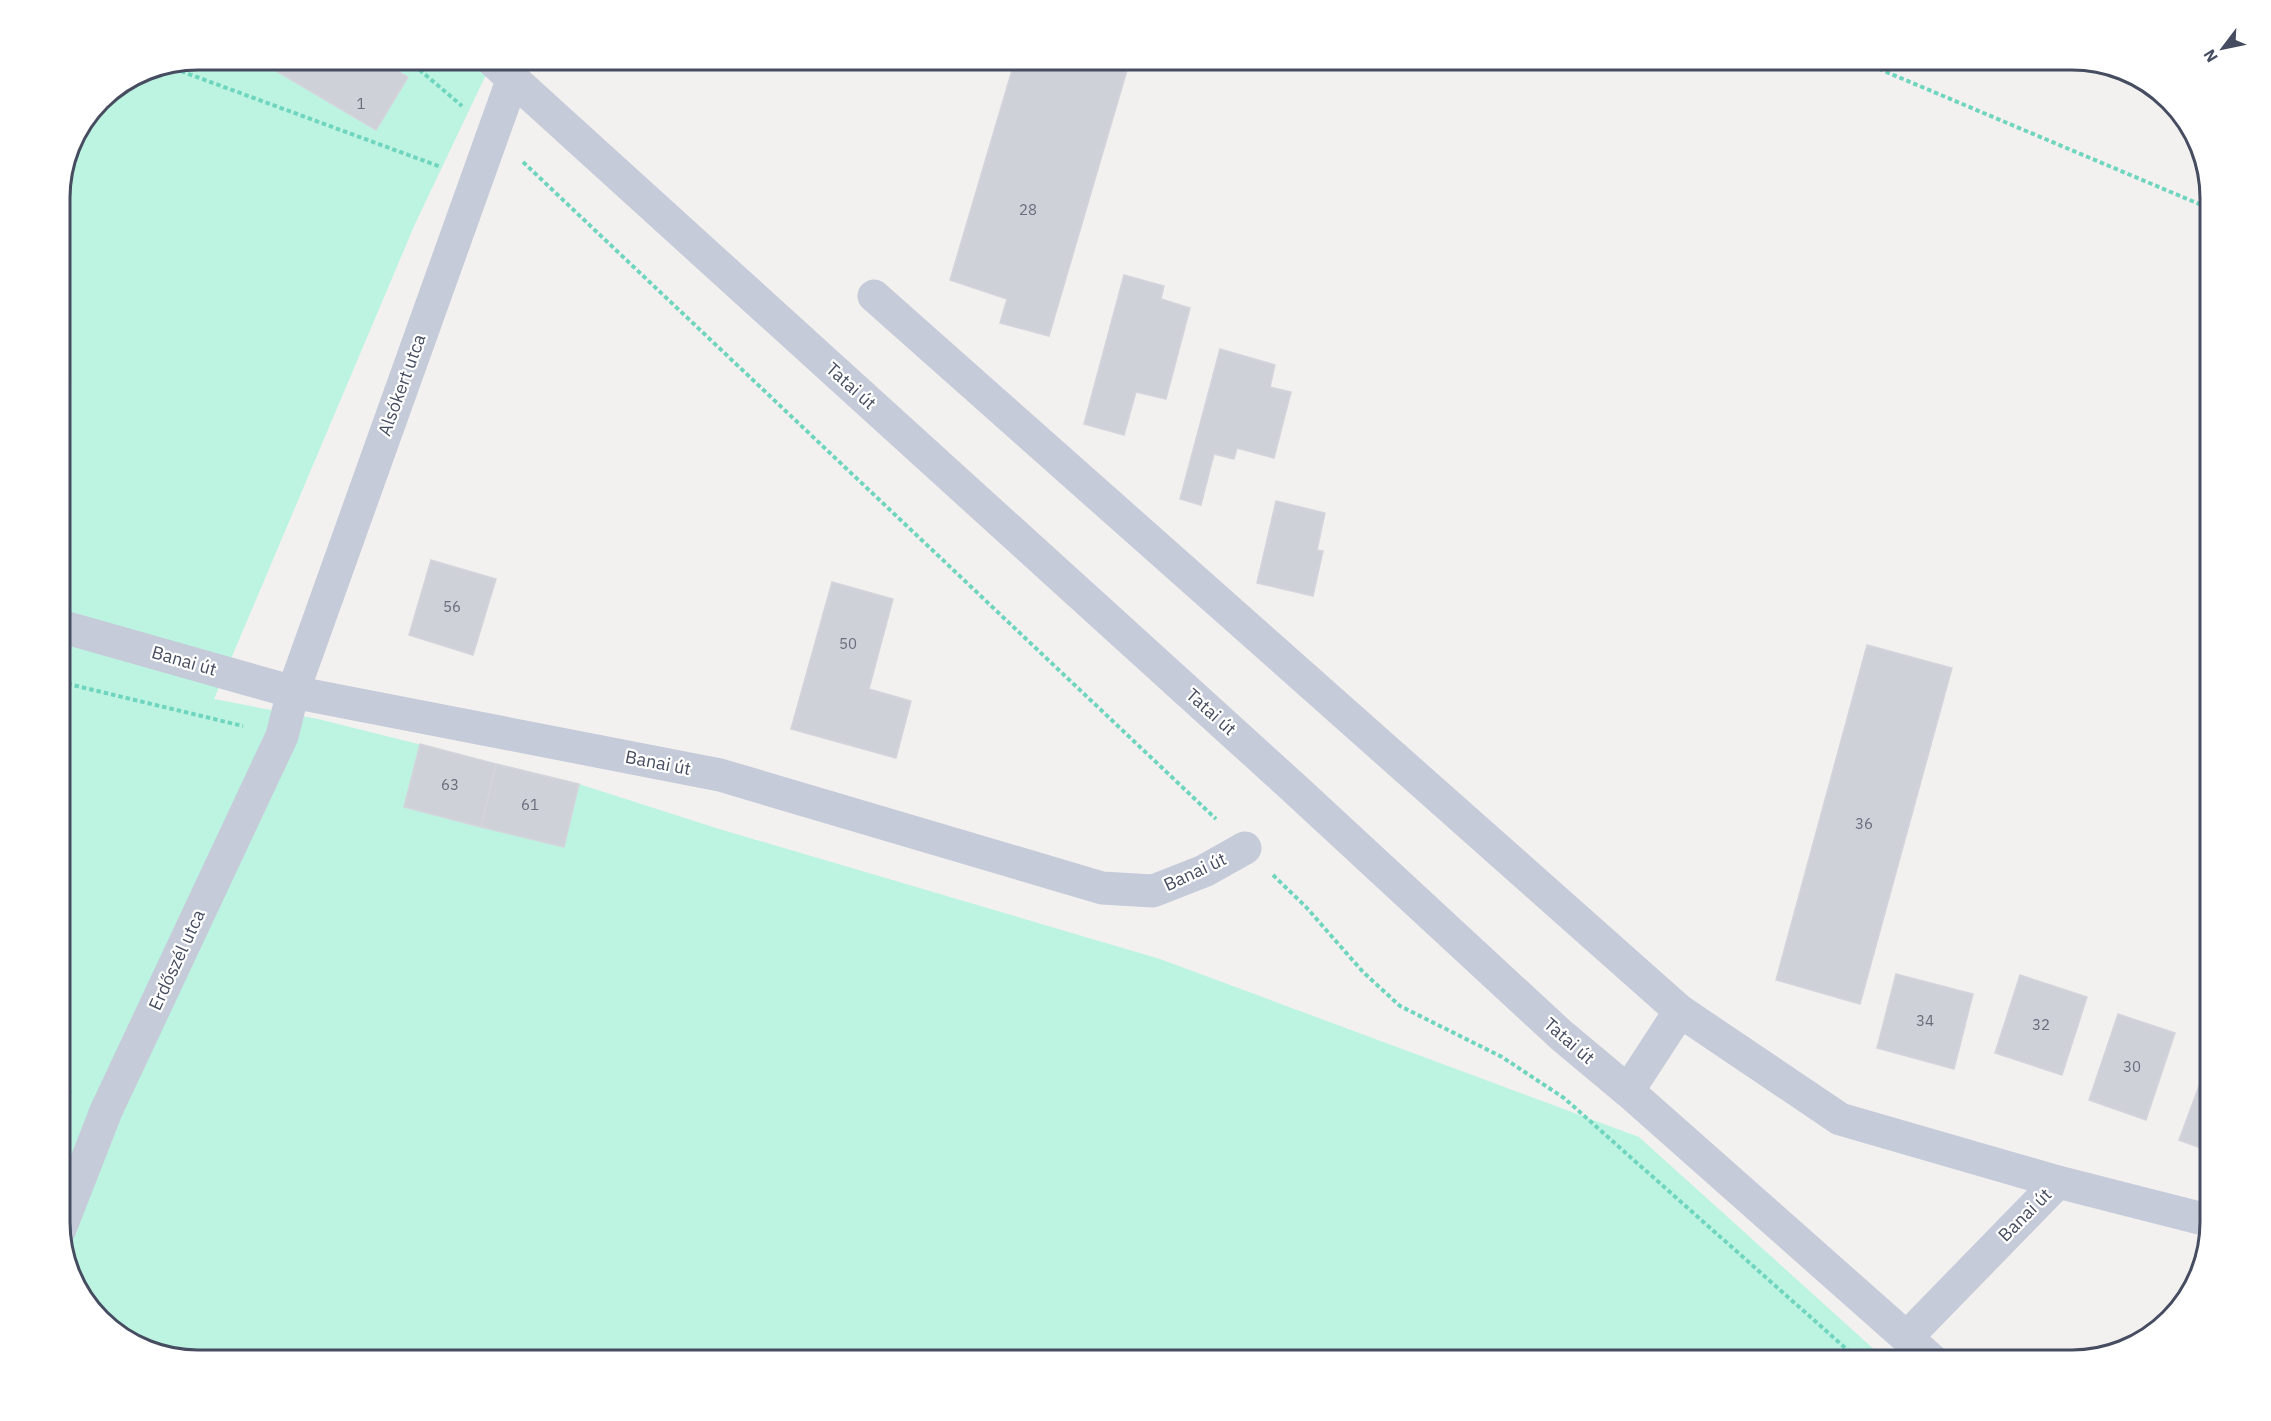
<svg xmlns="http://www.w3.org/2000/svg" width="2271" height="1421" viewBox="0 0 2271 1421" font-family="'IBM Plex Sans',sans-serif">
	<rect width="100%" height="100%" fill="#f3f1f0"/>
	<polygon fill="#bcf4e1" points="199,60 493,60 415,224 214,699 318,719 579,784 716,828 1160,959 1639,1137 1887,1361 199,1361 129,1342 79,1292 60,1231 60,190 71,145 101,100 146,70"/>
	<g fill="#cfd1d8" stroke="#d4d4dc" stroke-width="1.5">
		<polygon points="269,60 379,60 408,77 376,130 266,65"/>
		<polygon points="1015,60 1130,60 1049,336 1000,323 1007,299 950,280"/>
		<polygon points="1124,275 1164,286 1161,299 1190,308 1166,399 1136,392 1124,435 1084,424"/>
		<polygon points="1220,349 1275,365 1270,387 1291,392 1274,458 1237,448 1234,459 1214,454 1201,505 1180,499"/>
		<polygon points="1276,501 1325,513 1317,550 1323,551 1313,596 1257,583"/>
		<polygon points="431,560 496,579 473,655 409,635"/>
		<polygon points="832,582 893,599 869,689 911,701 896,758 791,729"/>
		<polygon points="1867,645 1952,668 1860,1004 1776,980"/>
		<polygon points="420,744 496,764 481,827 404,807"/>
		<polygon points="496,764 579,784 564,847 481,827"/>
		<polygon points="1896,974 1973,994 1954,1069 1877,1048"/>
		<polygon points="2020,975 2087,997 2062,1075 1995,1053"/>
		<polygon points="2118,1014 2175,1033 2146,1120 2089,1100"/>
		<polygon points="2205,1070 2211,1072 2211,1152 2179,1140"/>
	</g>
	<g fill="none" stroke-linecap="round" stroke-linejoin="round">
		<g stroke="#70d5bf" stroke-width="4" stroke-dasharray="4.5 3" stroke-linecap="butt">
			<polyline points="408,60 462,106"/>
			<polyline points="1858,60 2211,209"/>
			<polyline points="167,66 441,167"/>
			<polyline points="523,162 1216,819"/>
			<polyline points="60,682 243,726"/>
			<polyline points="1273,875 1306,907 1363,972 1400,1006 1502,1057 1564,1098 1860,1361"/>
			<polyline points="60,1088 71,1093"/>
		</g>
		<g stroke="#c6cbd9" stroke-width="33">
			<polyline points="492,60 1294,788 1561,1035 1628,1091 1933,1361"/>
			<polyline points="874,296 1680,1011 1840,1119 2058,1182"/>
			<polyline points="60,626 293,692 720,775 1102,888 1153,891 1204,871 1245,848"/>
			<polyline points="1628,1091 1680,1011"/>
			<polyline points="60,1229 106,1111 282,736 293,692 513,78"/>
			<polyline points="1907,1337 2058,1182 2211,1221"/>
		</g>
	</g>
	<g text-anchor="middle" stroke-width="4.5" stroke-linejoin="round" paint-order="stroke">
		<g font-size="15" fill="#686e7e">
			<text x="361" y="109">1</text>
			<text x="1028" y="215">28</text>
			<text x="452" y="612">56</text>
			<text x="848" y="649">50</text>
			<text x="450" y="790">63</text>
			<text x="530" y="810">61</text>
			<text x="1864" y="829">36</text>
			<text x="1925" y="1026">34</text>
			<text x="2041" y="1030">32</text>
			<text x="2132" y="1072">30</text>
		</g>
		<g font-size="18" fill="#464d60" stroke="#fff">
			<text transform="translate(402 385) rotate(-70)" y="6">Alsókert utca</text>
			<text transform="translate(851 386) rotate(42)" y="6">Tatai út</text>
			<text transform="translate(184 661) rotate(16)" y="6">Banai út</text>
			<text transform="translate(1211 712) rotate(42)" y="6">Tatai út</text>
			<text transform="translate(658 763) rotate(11)" y="6">Banai út</text>
			<text transform="translate(1195 872) rotate(-25)" y="6">Banai út</text>
			<text transform="translate(177 960) rotate(-65)" y="6">Erdőszél utca</text>
			<text transform="translate(1569 1041) rotate(41)" y="6">Tatai út</text>
			<text transform="translate(2025 1215) rotate(-45)" y="6">Banai út</text>
		</g>
	</g>
	<path d="M0 0H2271V1421H0ZM198 70H2072A128 128 0 0 1 2200 198V1222A128 128 0 0 1 2072 1350H198A128 128 0 0 1 70 1222V198A128 128 0 0 1 198 70Z" fill="#fff" fill-rule="evenodd"/>
	<path fill="none" stroke="#464d60" stroke-width="3" d="M198 70H2072A128 128 0 0 1 2200 198V1222A128 128 0 0 1 2072 1350H198A128 128 0 0 1 70 1222V198A128 128 0 0 1 198 70Z"/>
	<g transform="translate(2223 48) rotate(238)" stroke="#ffffff" stroke-width="4.5" paint-order="stroke">
	<path d="M0-4.5L10 22L0 15L-10 22Z" fill="#464d60"/>
	<text y="-9" font-size="16" font-weight="bold" text-anchor="middle" fill="#464d60">N</text>
	</g>
</svg>
